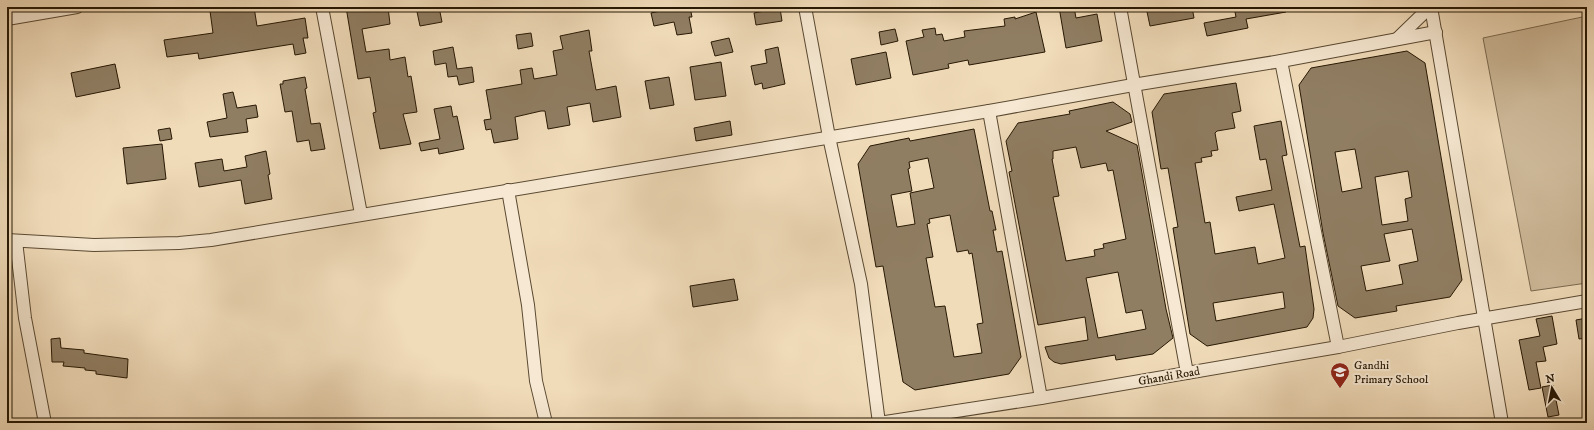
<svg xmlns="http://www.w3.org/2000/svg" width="1594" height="430" viewBox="0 0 1594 430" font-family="'IM FELL DW Pica',serif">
	<rect width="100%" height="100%" fill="#f1dcba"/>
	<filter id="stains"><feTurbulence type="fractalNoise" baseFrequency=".005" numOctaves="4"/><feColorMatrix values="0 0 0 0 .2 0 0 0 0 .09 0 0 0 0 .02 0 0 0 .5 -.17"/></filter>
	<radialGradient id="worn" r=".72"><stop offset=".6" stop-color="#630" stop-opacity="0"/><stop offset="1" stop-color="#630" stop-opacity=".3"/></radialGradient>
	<polygon fill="#cfbb9b" stroke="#7b6a50" points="1587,16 1587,283 1531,291 1483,38"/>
	<g fill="#907e63" stroke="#271804" fill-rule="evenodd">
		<polygon points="228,7 254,7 257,26 305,18 308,38 303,38 306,53 295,55 293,44 199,59 198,53 167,57 164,40 213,33 210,11 228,9"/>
		<polygon points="346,7 388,7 390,24 362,29 366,52 389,49 390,60 405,57 408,77 411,76 417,112 403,114 411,144 380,149 373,113 376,112 370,77 358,79"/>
		<polygon points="416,7 439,7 442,22 420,26"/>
		<polygon points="673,7 690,7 692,17 689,17 692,33 677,35 674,22 654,26 651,13 673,8"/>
		<polygon points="1059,7 1074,7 1076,18 1097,14 1102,41 1066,48"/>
		<polygon points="1146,7 1192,7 1194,18 1150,26"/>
		<polygon points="1234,7 1285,7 1286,12 1246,19 1248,28 1207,36 1204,23 1236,17"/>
		<polygon points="780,8 782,21 756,25 754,13"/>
		<polygon points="1036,12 1045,52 969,65 968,60 948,64 949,68 913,75 906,41 924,37 922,30 935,28 936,35 942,34 944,41 965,37 964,31 1005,26 1004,19 1015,17 1015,19"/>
		<polygon points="895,29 898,41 881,45 879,32"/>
		<polygon points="589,30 592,51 589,51 596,90 616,86 621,117 593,122 590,103 567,107 570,125 548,129 545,111 541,111 515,117 518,139 494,143 491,129 486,130 484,120 491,119 486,90 522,84 520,70 532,68 534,79 557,75 553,51 563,49 560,36"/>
		<polygon points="531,33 533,46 518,49 516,35"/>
		<polygon points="729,38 733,52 715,56 711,42"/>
		<polygon points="453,47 457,69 472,67 474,82 459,85 457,76 448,77 446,63 435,65 433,51"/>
		<polygon points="778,47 785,84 763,89 762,83 755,85 751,66 767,63 765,50"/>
		<path d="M1407,51L1425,63L1462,280L1450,297L1396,306L1397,311L1355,318L1338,306L1323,233L1299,85L1311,68ZM1355,149L1362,188L1342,192L1335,152ZM1408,171L1412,197L1405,199L1408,221L1382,225L1375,177ZM1412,229L1418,261L1399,265L1403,284L1366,291L1361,266L1390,261L1384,234Z"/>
		<polygon points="886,52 891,78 856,85 851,59"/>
		<polygon points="721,62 726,96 695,100 690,67"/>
		<polygon points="115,64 120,88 76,97 71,73"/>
		<polygon points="305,77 307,88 305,89 311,124 320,123 325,149 311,151 309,140 297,142 292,111 285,112 280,84 283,84 283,81"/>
		<polygon points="669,77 674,105 650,109 645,81"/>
		<path d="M1236,83L1241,111L1232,113L1235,128L1217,131L1215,133L1218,150L1211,151L1212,156L1201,158L1202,162L1195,163L1205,223L1210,222L1215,254L1255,247L1258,264L1285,258L1274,204L1239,211L1236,197L1272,190L1266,159L1260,160L1254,126L1281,121L1287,155L1282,156L1300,247L1305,246L1314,309L1313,318L1307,327L1207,346L1190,334L1173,228L1178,227L1168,168L1161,169L1152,112L1164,94ZM1283,292L1285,308L1216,321L1213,303Z"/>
		<polygon points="233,92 237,108 256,105 258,117 246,119 248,132 210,137 207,122 227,118 223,94"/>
		<path d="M1113,102L1130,114L1132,122L1106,131L1137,145L1166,309L1173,338L1153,354L1116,360L1115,355L1061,364L1054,362L1049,358L1045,347L1088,340L1085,317L1038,325L1009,172L1012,171L1006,141L1018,123L1070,114L1069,111ZM1076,147L1081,168L1106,163L1108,171L1113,170L1126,239L1103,244L1104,248L1094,250L1095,256L1066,261L1053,197L1059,196L1052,159H1053V151ZM1118,272L1126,313L1142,310L1146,329L1098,338L1086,278Z"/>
		<polygon points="451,106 453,117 457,116 464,149 439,154 438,148 421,151 419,143 440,139 434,109"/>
		<polygon points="730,121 732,135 696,141 694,128"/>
		<polygon points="170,128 172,139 160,141 158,130"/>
		<path d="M974,129L990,211H992L996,230H993L997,252L1002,251L1021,357L1009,374L915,390L903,382L883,266L876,267L858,164L870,146L909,138L910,141ZM928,158L934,188L910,193L915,224L897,227L891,195L912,191L908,169L910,168L909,162ZM950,215L957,252L968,250L969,254L972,253L983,323L977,324L982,353L954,357L945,306L935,307L926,258L933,257L927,224L930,223L929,219Z"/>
		<polygon points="162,144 166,179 127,184 123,148"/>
		<polygon points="266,151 270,174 268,175 272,199 245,204 241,180 199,187 195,163 222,159 224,171 247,167 245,156"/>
		<polygon points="734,279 738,300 693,307 690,286"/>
		<polygon points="1552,316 1557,344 1543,347 1546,361 1536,362 1541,388 1529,390 1519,340 1540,336 1536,319"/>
		<polygon points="1587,318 1587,338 1579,339 1576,320"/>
		<polygon points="60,338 61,348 84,350 84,353 128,359 127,378 96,374 96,371 85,370 85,368 63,366 64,362 52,362 51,339"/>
		<polygon points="1553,385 1559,415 1548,417 1542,387"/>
	</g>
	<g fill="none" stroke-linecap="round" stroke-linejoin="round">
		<g stroke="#5a4932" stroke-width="14">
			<g id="minor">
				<polyline points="322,7 361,214"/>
				<polyline points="805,7 829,137 861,284 879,423 1041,398 1338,347 1458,323 1587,301"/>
				<polyline points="1120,7 1187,373"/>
				<polyline points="1431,7 1502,423"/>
				<polyline points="7,19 77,7"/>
				<polyline points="1398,38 1430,7"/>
				<polyline points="1281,61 1338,347"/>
				<polyline points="989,111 1041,398"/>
				<polyline points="508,190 528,305 536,381 546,423"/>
				<polyline points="7,240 94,245 179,243 211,240 989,111 1133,85 1281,61 1436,32"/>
				<polyline points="16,241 25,318 45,423"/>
			</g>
		</g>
		<use href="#minor" stroke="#f6e8d2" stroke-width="12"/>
	</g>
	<defs>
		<g id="school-pin" transform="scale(1)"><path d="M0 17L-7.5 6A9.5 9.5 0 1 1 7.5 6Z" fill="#8f2418" stroke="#f6e8d2"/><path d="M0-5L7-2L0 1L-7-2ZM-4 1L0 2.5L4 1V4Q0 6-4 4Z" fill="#fff"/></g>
	</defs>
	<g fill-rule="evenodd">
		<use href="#school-pin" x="1340" y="372"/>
	</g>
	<g text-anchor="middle" stroke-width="4" stroke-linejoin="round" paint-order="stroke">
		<g font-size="12" fill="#271804" stroke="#f6e8d2" text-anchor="start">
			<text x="1354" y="369">Gandhi<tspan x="1354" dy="14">Primary School</tspan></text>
		</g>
		<g font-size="12" fill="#271804" stroke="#f6e8d2">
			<text transform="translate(1169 376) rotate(-10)" y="4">Ghandi Road</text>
		</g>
	</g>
	<rect width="1594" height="430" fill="none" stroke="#f1dcba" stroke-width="24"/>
	<rect x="8" y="8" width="1578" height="414" fill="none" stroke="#271804" stroke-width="2"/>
	<rect x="12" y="12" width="1570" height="406" fill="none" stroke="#271804"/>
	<g transform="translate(1552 388) rotate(350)" stroke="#f6e8d2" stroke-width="3" paint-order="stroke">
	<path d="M0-3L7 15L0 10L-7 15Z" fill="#271804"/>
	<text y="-6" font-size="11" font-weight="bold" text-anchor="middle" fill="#271804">N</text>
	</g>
	<rect width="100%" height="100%" filter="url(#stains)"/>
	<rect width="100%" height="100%" fill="url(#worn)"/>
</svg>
